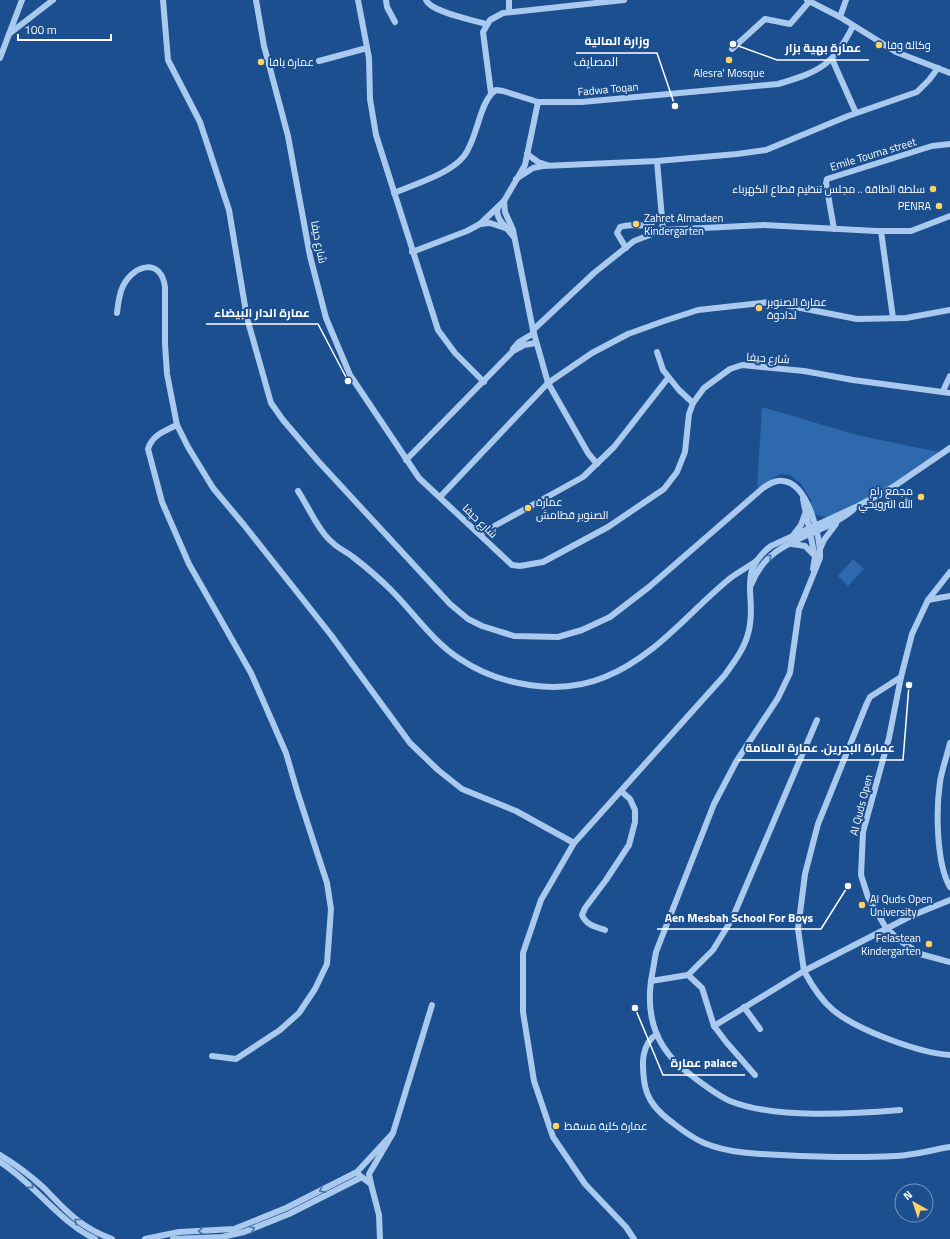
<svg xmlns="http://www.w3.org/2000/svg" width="950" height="1239" viewBox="0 0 950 1239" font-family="'Titillium Web',Cairo,sans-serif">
	<rect width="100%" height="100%" fill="#1b4f8f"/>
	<g fill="#2e69ad">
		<polygon points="762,407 857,435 943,453 904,480 830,518 813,514 810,511 811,500 801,484 790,475 780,474 757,488"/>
		<polygon points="853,559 864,569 848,586 838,576"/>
	</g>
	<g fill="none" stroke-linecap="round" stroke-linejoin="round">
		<g stroke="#a9c9ee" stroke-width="6">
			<path d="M163,0L168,60L200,122L229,210L247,318L271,403L283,420L318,461L450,604L468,619L482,626L514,636L558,637L582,630L610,617L649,587L763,488C769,484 775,480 783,481C808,483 821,538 820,558L799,610L790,673L778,698L736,762L714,804L656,952L651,981"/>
			<polyline points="256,0 264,46 288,136 310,256 326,318 350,375 419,478 512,565 520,566 543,562 608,527 664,489 677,472 685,452 689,414 693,403 704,388 730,369 742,365 804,371 853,380 950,393"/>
			<polyline points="358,0 369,58 370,99 376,135 438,330 455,353 484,382"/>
			<polyline points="386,0 387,7 395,22"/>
			<path d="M426,0C431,12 473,20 486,24"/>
			<polyline points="509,0 509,11"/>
			<polyline points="807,0 840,17 896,52 950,73"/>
			<polyline points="840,17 846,0"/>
			<polyline points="9,34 53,0"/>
			<polyline points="732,49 765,19 790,24 809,2"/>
			<polyline points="0,58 22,0"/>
			<polyline points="832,59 856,113"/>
			<polyline points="319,61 367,48"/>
			<polyline points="491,93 483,32 490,20 503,13 624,0"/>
			<polyline points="527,154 538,162 547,165"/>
			<polyline points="657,161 663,230"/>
			<polyline points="516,179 533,168 543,166 657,161 737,154 766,150 848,116 917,92 929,80 938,68"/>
			<path d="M394,193C415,184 450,174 464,156C478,138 479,101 496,90L503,91L538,102H582L778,84C819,72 834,65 853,26"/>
			<polyline points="504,201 505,212 513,230 533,330 548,383 588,453 597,464"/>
			<path d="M498,207C494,219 507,227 513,236"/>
			<polyline points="480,224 490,223 505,228"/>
			<polyline points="834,229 826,183 827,179 932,146 950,144"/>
			<polyline points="881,231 893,318"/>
			<path d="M626,248L617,233L620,227C636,221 643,233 662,215"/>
			<polyline points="412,252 467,231 480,224 504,201 525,165 538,102"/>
			<path d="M117,313C118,304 119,294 123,286C134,264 161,258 165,287V344L167,374L177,425L188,447L213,488L244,525L331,635L410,743L438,770L462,789L516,811L574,843L724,676C735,661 745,648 749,630C757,595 736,573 771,546L858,506L893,487L950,448"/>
			<polyline points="533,330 594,273 634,241 663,230 764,225 876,231 911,231 950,216"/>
			<polyline points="513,349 519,342 534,333"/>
			<polyline points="657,352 663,370 679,390 693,403"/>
			<polyline points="943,391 950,376"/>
			<path d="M177,425C165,431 152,435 148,449L162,502L189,564L251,673L286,753L298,794L327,883L331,909L327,964L315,989L299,1013L280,1030L236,1059L212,1056"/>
			<polyline points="406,460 513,351 524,345 536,343"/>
			<path d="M298,491C308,506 319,532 333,543C339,549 347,552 353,557C366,567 380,579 392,591C414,613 433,642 460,659C500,686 560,696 605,677C655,657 688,613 728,580C736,573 747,568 756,561"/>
			<polyline points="440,497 548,383 592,353 628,334 664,321 698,310 770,302 857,319 906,318 950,310"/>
			<polyline points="803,499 815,557 813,569"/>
			<polyline points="480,534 583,477 614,447 668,378"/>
			<polyline points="794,534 801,525 805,514"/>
			<polyline points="792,544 805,546 814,555"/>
			<polyline points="820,549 824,540 836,524"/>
			<polyline points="950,572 928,600 912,634 901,677 889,738 863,832 861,875 868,897 886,928 899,940 920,954 950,962"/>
			<path d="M751,585C769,537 818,539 853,510"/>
			<polyline points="928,600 950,596"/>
			<path d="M950,743C947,756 942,769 940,782C936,809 936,863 950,887"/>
			<polyline points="574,843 541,900 523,953 523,1012 534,1081 553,1137 585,1184 626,1227 634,1239"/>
			<path d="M950,900L911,916L804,971C812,986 820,999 833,1010C857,1030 919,1053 950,1055"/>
			<path d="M605,930C596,927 586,925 582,915L585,908L606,880L629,845L635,822V810L630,799L621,791"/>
			<polyline points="688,975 713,950 732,919 817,720"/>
			<polyline points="744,1007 760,1029"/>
			<polyline points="714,1026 727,1043 755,1075"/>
			<path d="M657,1034C641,1044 642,1064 644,1080C646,1100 658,1112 673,1123C683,1131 693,1138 704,1143C728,1153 756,1154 781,1155C819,1157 858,1158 896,1156C914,1155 932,1150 950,1147"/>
			<path d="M900,1110C852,1114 775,1119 730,1101C715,1094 700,1082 687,1072C657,1049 646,1018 651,981L688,975L702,988L714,1026L804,971L798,929L805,874L818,824L867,703L870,697L901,677"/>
			<path d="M0,1155C15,1164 31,1176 44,1188C66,1211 81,1228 112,1239"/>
			<path d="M0,1162C35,1184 58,1221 95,1239"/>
			<polyline points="359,1175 371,1184 379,1215 380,1239"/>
			<polyline points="371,1184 369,1174 393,1133 432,1005"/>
			<polyline points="145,1239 179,1232 234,1229 286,1208 357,1172 393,1133"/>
			<polyline points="173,1239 222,1237 244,1232 289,1214 360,1178"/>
		</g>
	</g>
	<defs><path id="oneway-chevron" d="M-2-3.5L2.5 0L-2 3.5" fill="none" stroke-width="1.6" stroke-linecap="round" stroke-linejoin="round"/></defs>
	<g stroke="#4674ac">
		<use href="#oneway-chevron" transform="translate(769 557) rotate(-43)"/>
		<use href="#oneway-chevron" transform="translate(31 1186) rotate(40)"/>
		<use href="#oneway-chevron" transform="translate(322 1190) rotate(153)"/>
		<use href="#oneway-chevron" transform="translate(77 1221) rotate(-142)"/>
		<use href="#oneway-chevron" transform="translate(252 1229) rotate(-21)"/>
		<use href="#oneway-chevron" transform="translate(201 1231) rotate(178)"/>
	</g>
	<g fill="#ffd166" stroke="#1b4f8f" stroke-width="1.5">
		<circle cx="879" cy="45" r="4"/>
		<circle cx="729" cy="60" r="4"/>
		<circle cx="261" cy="62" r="4"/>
		<circle cx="933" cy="189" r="4"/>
		<circle cx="939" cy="206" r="4"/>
		<circle cx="636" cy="224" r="4"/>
		<circle cx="759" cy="308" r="4"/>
		<circle cx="921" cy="497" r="4"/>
		<circle cx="528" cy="508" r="4"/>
		<circle cx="862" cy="905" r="4"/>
		<circle cx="929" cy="944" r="4"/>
		<circle cx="556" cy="1126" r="4"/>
	</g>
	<g text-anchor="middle" stroke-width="4" stroke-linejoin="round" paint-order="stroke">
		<g font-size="11" fill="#fff" stroke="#1b4f8f" text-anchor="start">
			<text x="887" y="49">وكالة وفا</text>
			<text x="269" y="66">عمارة يافا</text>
			<text x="729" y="77" text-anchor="middle">Alesra' Mosque</text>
			<text x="925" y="193" text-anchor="end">سلطة الطاقة .. مجلس تنظيم قطاع الكهرباء</text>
			<text x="931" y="210" text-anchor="end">PENRA</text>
			<text x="644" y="222">Zahret Almadaen<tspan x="644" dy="13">Kindergarten</tspan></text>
			<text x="767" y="306">عمارة الصنوبر<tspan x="767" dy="13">لدادوة</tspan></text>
			<text x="913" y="495" text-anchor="end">مجمع رام<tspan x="913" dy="13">الله الترويحي</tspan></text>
			<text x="536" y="506">عمارة<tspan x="536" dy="13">الصنوبر قطامش</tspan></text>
			<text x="870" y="903">Al Quds Open<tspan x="870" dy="13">University</tspan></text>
			<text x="921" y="942" text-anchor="end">Felastean<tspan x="921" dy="13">Kindergarten</tspan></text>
			<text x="564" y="1130">عمارة كلية مسقط</text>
		</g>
		<g font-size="11" fill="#fff" stroke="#1b4f8f">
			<text transform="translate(608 89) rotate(-5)" y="4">Fadwa Toqan</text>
			<text transform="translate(873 154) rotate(-17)" y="4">Emile Touma street</text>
			<text transform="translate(319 242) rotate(79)" y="4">شارع حيفا</text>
			<text transform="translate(768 358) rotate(4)" y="4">شارع حيفا</text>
			<text transform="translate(480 521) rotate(44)" y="4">شارع حيفا</text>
			<text transform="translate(861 805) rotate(-76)" y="4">Al Quds Open</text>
		</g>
		<g font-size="12" fill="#fff" stroke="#1b4f8f">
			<text x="596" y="66">المصايف</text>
		</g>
	</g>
	<path fill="none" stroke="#fff" stroke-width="1.5" d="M675 106L657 53H576M733 44L777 60H869M348 381L318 324H206M909 685L903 760H738M848 886L821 929H657M635 1008L663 1075H745"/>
	<g fill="#fff" stroke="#1b4f8f" stroke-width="1.5">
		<circle cx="675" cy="106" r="4"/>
		<circle cx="733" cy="44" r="4"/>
		<circle cx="348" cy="381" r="4"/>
		<circle cx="909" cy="685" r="4"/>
		<circle cx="848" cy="886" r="4"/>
		<circle cx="635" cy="1008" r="4"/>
	</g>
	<g font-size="12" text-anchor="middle" font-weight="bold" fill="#fff" stroke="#1b4f8f" stroke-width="4" stroke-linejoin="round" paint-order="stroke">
		<text x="617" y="45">وزارة المالية</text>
		<text x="823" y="52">عمارة بهية بزار</text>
		<text x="262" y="317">عمارة الدار البيضاء</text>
		<text x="820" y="752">عمارة البحرين. عمارة المنامة</text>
		<text x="739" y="922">Aen Mesbah School For Boys</text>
		<text x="704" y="1067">عمارة palace</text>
	</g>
	<g transform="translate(914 1203) rotate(321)"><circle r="19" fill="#1b4f8f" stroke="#7695bc"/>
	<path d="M0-3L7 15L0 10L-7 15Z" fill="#ffd166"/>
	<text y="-6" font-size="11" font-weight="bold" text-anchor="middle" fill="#ffffff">N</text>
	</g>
	<path d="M18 34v6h93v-6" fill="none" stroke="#ffffff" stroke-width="2"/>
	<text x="24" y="34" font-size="12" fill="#ffffff" stroke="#1b4f8f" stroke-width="3" paint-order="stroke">100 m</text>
</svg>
